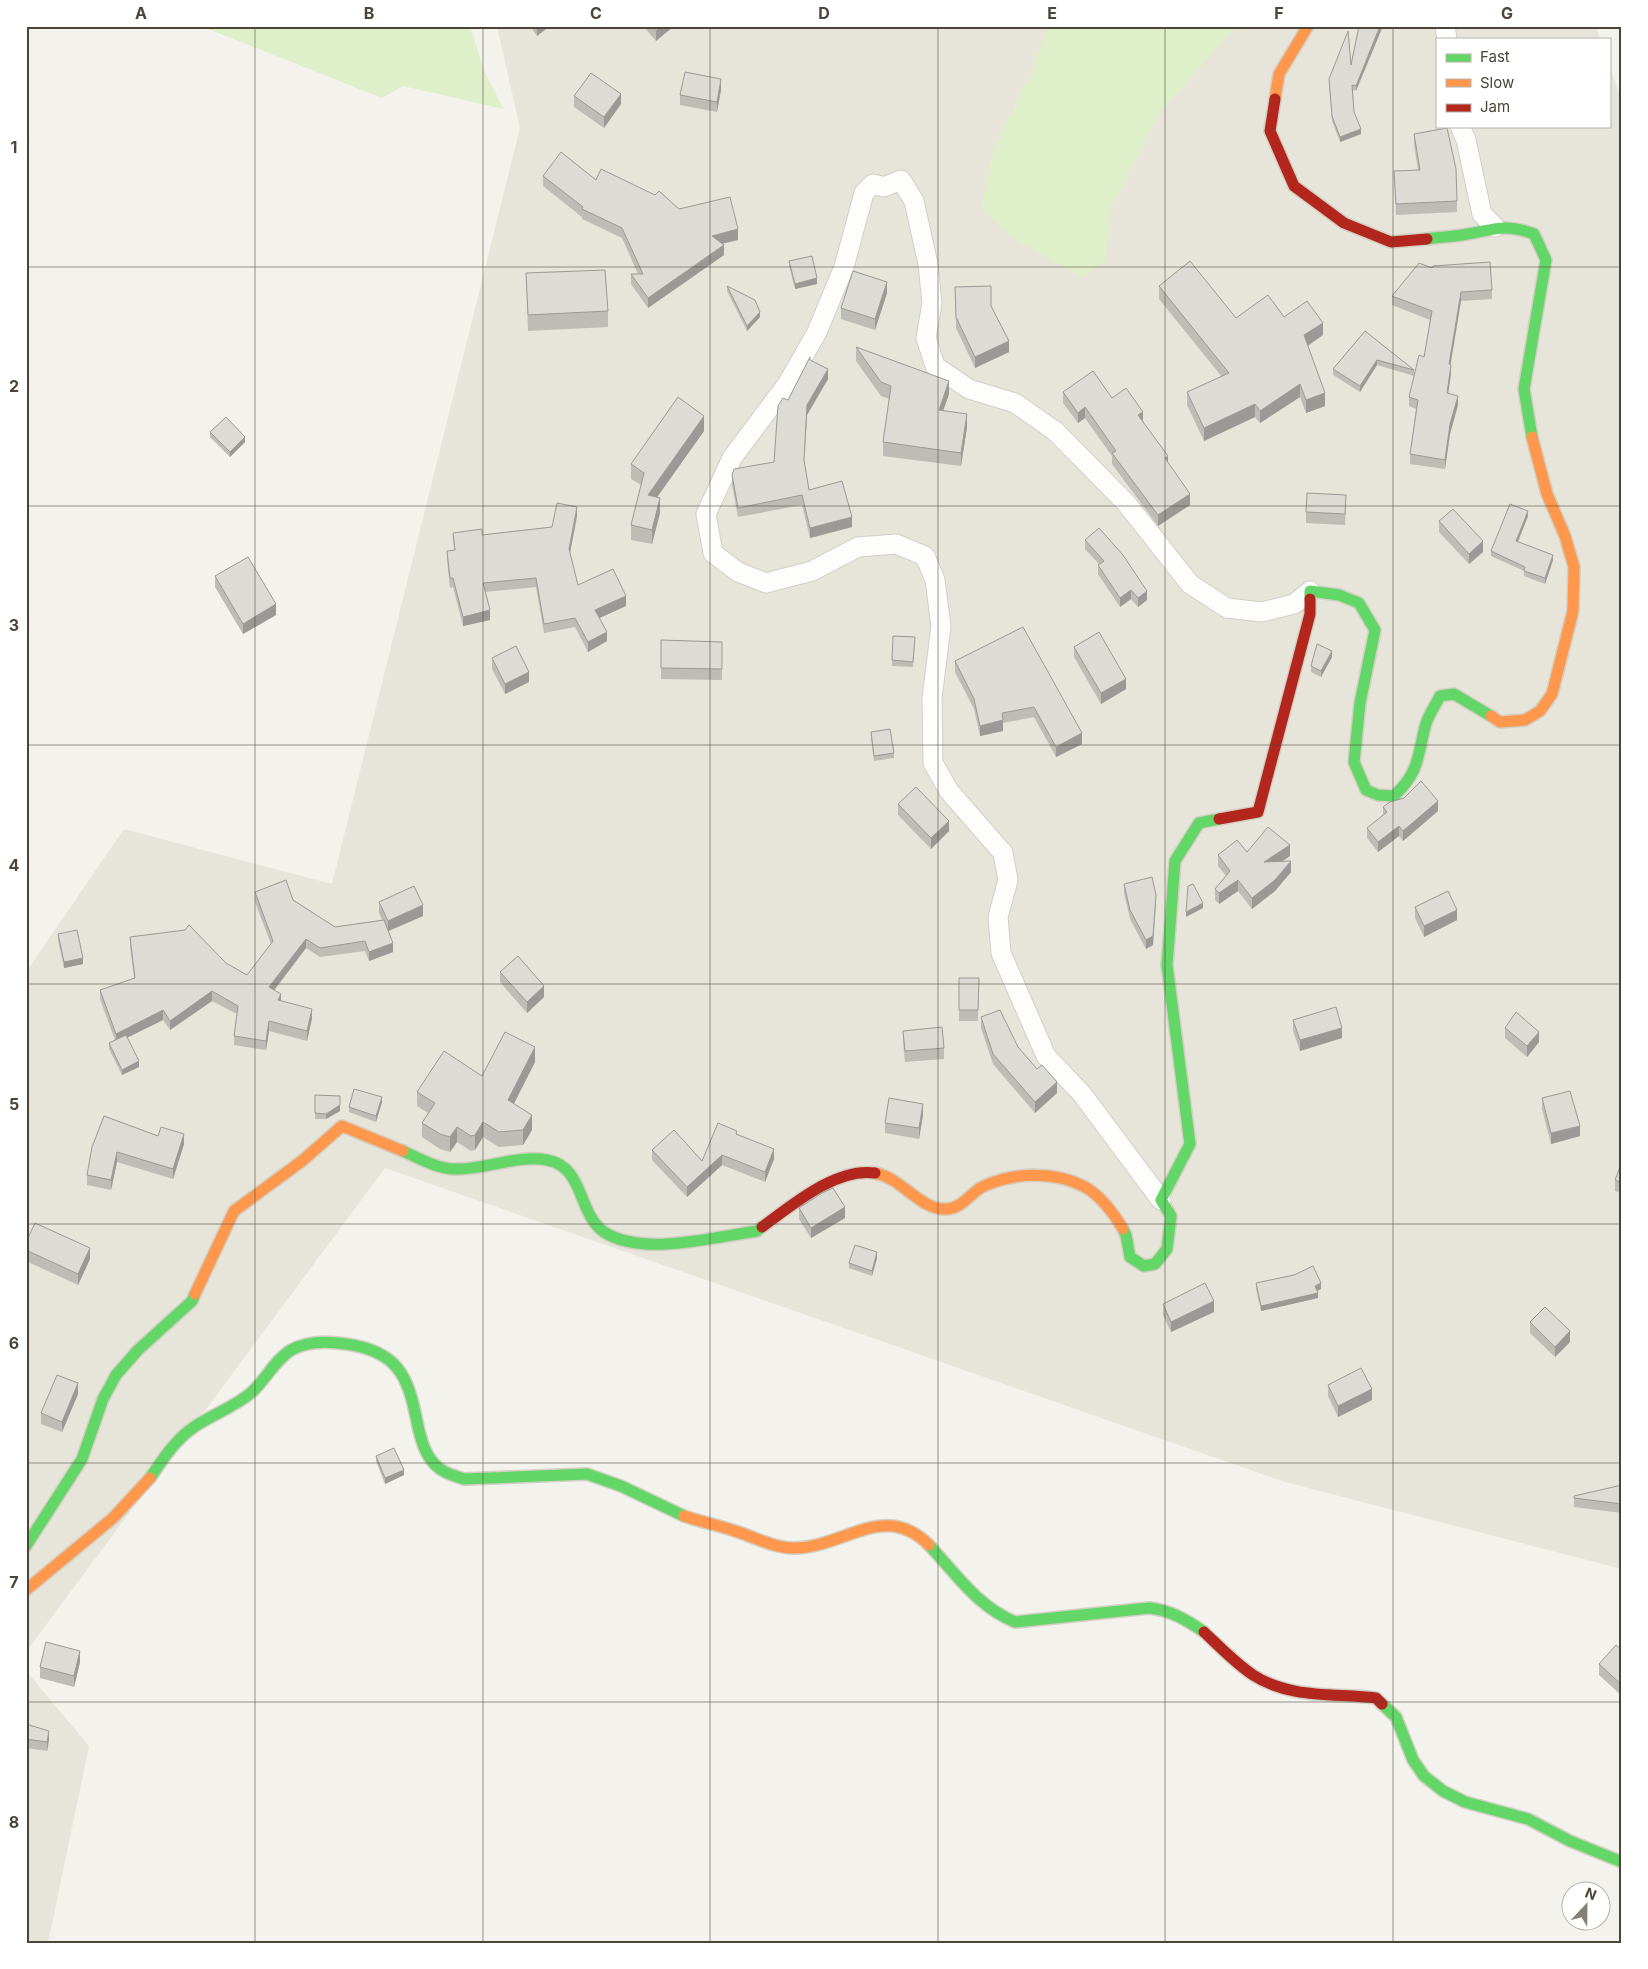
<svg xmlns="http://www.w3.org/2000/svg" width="1648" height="1969" viewBox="0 0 1648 1969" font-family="Inter,sans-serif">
	<rect width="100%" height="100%" fill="#f3f2ec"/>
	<g fill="#e7e4d9">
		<polygon points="497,26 1596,26 1600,39 1437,39 1437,126 1609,126 1609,65 1622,101 1622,1569 1285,1482 385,1168 26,1652 26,972 124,829 332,884 520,128"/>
		<polygon points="26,1671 89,1746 48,1943 26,1943"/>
	</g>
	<g fill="#dfefca">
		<polygon points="201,26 470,26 485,73 504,109 403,86 382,98"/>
		<polygon points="1048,26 1237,26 1160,112 1111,209 1105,261 1083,278 1011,237 981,209 994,148 1032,71"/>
	</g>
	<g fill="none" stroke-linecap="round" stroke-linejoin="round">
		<g stroke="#d1cfc9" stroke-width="21">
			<g id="street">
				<polyline points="1445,26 1447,39"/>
				<polyline points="1460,126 1466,140 1482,214 1495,227"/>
				<polyline points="1161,1200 1082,1094 1046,1056 1001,953 998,917 1008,880 1003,853 949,791 933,763 932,698 941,626 935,580 925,556 896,544 858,547 812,571 766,583 738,572 713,553 706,514 732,458 788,383 817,332 844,267 864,193 873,184 884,187 901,180 914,201 928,264 932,303 926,338 935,366 969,389 1015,403 1055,431 1127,504 1190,584 1227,608 1262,612 1294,604 1310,591"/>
			</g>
		</g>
		<g stroke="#d3cfc3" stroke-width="14">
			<g id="fast">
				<path d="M1427,239C1438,237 1450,237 1462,235C1492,231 1502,222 1534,234L1546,260L1524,389L1532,437"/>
				<path d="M1310,599V591L1339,595L1359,603L1375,630L1360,703L1354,762L1366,790L1378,795L1394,796C1419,772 1417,759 1425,727C1427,717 1435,706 1440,696L1454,694L1491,716"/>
				<path d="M403,1151C418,1158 436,1168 453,1169C481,1171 518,1154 547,1160C585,1167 577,1213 604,1232C643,1257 714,1237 757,1231L762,1227"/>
				<polyline points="1123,1229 1126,1235 1130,1257 1144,1266 1155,1264 1167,1249 1171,1216 1161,1200 1190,1144 1167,965 1175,861 1199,823 1219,819"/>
				<path d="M150,1478C163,1459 175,1440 194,1427C213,1414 235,1407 252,1392C266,1379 275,1360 291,1350C307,1341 328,1341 346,1344C397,1351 408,1375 417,1422C420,1435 423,1450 432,1461C440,1472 452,1475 464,1479L587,1474L621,1486L684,1516"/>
				<path d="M929,1545C956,1574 978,1607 1015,1622L1149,1608C1170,1610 1187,1620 1204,1632"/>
				<polyline points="26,1546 82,1459 103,1399 116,1375 138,1350 192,1301 195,1294"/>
				<polyline points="1382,1704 1396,1717 1413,1760 1424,1776 1443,1791 1465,1802 1528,1819 1570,1841 1622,1862"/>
			</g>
		</g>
		<g stroke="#d3cfc3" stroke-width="14">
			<g id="slow">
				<polyline points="1275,99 1279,74 1308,26"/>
				<polyline points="1491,716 1500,722 1525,720 1540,711 1552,694 1573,611 1574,567 1565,536 1547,494 1532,437"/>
				<path d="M875,1173C902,1178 920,1210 946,1209C962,1209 971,1192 984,1186C1015,1172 1055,1171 1085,1187C1101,1196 1114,1214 1123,1229"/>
				<polyline points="195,1294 234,1211 302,1161 342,1126 403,1151"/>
				<path d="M684,1516C701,1522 718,1525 735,1531C754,1537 774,1548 794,1548C844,1548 884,1500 929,1545"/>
				<polyline points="26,1590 113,1518 150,1478"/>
			</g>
		</g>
		<g stroke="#d3cfc3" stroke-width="14">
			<g id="jam">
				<polyline points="1275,99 1270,131 1294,186 1344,223 1391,242 1427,239"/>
				<polyline points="1219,819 1258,812 1310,614 1310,599"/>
				<path d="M762,1227C791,1206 836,1167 875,1173"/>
				<path d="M1204,1632C1220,1647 1235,1663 1253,1675C1290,1699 1335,1693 1376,1698L1382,1704"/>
			</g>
		</g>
		<use href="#street" stroke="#fdfdfc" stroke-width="19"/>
		<use href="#fast" stroke="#63d668" stroke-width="11"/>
		<use href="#slow" stroke="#ff974d" stroke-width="11"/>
		<use href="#jam" stroke="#b3261e" stroke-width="11"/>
	</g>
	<g fill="#bebcb7">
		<polygon points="530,26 550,26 537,36"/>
		<polygon points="643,26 674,26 656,41"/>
		<polygon points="1359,26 1356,91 1353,90 1354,112 1361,134 1340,142 1332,121 1329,79 1351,65"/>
		<polygon points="721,90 717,112 680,105 680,95"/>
		<polygon points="574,96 621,104 604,128 574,107"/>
		<polygon points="1414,134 1457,201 1457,212 1396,215 1394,171 1418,170 1414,145"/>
		<polygon points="543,176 596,180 679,209 738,240 722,244 724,255 648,308 631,284 631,274 638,274 622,238 582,219 582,217 543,186"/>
		<polygon points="789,261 817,284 795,289 789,266"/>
		<polygon points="526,273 608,311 608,327 528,331"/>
		<polygon points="727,286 760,317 747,331 727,291"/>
		<polygon points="1159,286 1236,318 1284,317 1323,335 1308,346 1325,406 1306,413 1300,397 1260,423 1255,417 1204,441 1187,405 1187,392 1222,377 1159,299"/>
		<polygon points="955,287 991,306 1009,352 975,368 956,328"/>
		<polygon points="1492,290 1492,299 1461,301 1450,365 1451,374 1448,393 1458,405 1450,434 1445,469 1410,464 1410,454 1416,409 1409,406 1409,397 1424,357 1430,320 1392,305 1392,296"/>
		<polygon points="887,293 875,330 841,319 841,308"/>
		<polygon points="1365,331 1414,370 1414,376 1377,365 1360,392 1333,375 1333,369"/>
		<polygon points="856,347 949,394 943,410 967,427 961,466 883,456 883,442 889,399 881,396 856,361"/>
		<polygon points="810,360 828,379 807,415 804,463 809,490 852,527 810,538 802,505 738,517 732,485 732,475 774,462 788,400"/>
		<polygon points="1063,392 1112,398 1143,421 1168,463 1190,505 1158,526 1112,464 1112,456 1085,418 1078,423 1063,403"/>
		<polygon points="704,431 657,497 660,513 652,544 631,540 631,525 641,485 631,479 631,464"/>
		<polygon points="210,432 245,442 230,457 210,437"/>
		<polygon points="1346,506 1345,525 1306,523 1306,512"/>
		<polygon points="577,516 570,553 578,585 626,606 599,618 607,641 588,652 575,627 544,633 536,587 485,592 490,620 463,626 453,587 450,588 447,560 447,551 454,550 453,533 482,535 552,527"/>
		<polygon points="1528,516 1518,542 1553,560 1545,584 1524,576 1524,571 1491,556 1491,551"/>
		<polygon points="1439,521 1483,552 1469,564 1439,532"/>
		<polygon points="1085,540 1147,600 1138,607 1131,599 1120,607 1098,574 1098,565 1099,564 1085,549"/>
		<polygon points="215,576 276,615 243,634 215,587"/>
		<polygon points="1023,627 1082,744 1056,757 1034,717 1003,723 1003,731 980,736 974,709 955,672 955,661"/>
		<polygon points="915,637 913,667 892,666 892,660"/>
		<polygon points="661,640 722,642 722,680 661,679"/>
		<polygon points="1074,647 1126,689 1101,704 1074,657"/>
		<polygon points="1332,657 1321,677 1311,672 1311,666"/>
		<polygon points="492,658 529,682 505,694 492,669"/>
		<polygon points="871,732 894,753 894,758 874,761 871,738"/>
		<polygon points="898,804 949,831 931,849 898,815"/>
		<polygon points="1383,807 1438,811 1403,841 1399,836 1378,852 1367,838 1367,828 1383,815"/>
		<polygon points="1247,852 1290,856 1282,862 1291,872 1275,891 1252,909 1238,891 1219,904 1215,900 1215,889 1226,876 1218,866 1218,855"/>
		<polygon points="1124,884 1156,904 1153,945 1146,949 1130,919 1124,893"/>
		<polygon points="255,892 293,900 335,927 382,920 379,913 379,902 423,916 389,931 393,952 369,961 365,951 320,957 306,948 274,990 281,1001 312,1018 307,1041 269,1031 266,1050 234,1045 234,1036 237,1014 212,1001 170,1030 163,1020 127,1038 139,1067 122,1075 109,1049 109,1043 115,1040 100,999 100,990 134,978 130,946 130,937 185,930 226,963 247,975 271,944 255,902"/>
		<polygon points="1415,907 1457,920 1424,937 1415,918"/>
		<polygon points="58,934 83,964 64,968 58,940"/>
		<polygon points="500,972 544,997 527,1013 500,982"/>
		<polygon points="959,978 979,978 978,1021 959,1021"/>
		<polygon points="981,1017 1018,1047 1057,1093 1035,1113 993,1064 981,1028"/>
		<polygon points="1293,1020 1342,1038 1300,1051 1293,1031"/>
		<polygon points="1505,1028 1539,1042 1527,1057 1505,1038"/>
		<polygon points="903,1031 944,1048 944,1059 905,1062 903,1042"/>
		<polygon points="535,1062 514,1104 532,1130 523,1145 499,1147 483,1137 475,1150 471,1151 457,1142 450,1152 440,1149 422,1137 422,1123 428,1113 417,1106 417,1092"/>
		<polygon points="315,1095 340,1096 340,1111 326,1119 315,1119"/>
		<polygon points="1542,1098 1580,1136 1551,1144 1542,1109"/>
		<polygon points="382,1102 376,1122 349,1112 349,1107"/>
		<polygon points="923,1115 919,1139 885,1133 885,1123"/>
		<polygon points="104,1116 158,1136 184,1144 173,1179 117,1162 111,1190 87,1185 87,1175"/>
		<polygon points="737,1134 774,1159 765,1182 722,1165 687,1197 652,1160 652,1150 702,1161"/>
		<polygon points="1622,1162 1622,1193 1615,1191 1615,1180"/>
		<polygon points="799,1208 845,1218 811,1238 799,1219"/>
		<polygon points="26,1242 90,1259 78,1285 26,1261"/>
		<polygon points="877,1258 872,1276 849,1268 849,1263"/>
		<polygon points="1256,1283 1321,1289 1317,1290 1318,1298 1261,1311 1256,1289"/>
		<polygon points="1163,1304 1214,1312 1171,1332 1163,1315"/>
		<polygon points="1530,1322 1570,1342 1555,1357 1530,1333"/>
		<polygon points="1328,1385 1372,1400 1338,1417 1328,1396"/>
		<polygon points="78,1394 62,1432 41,1424 41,1413"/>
		<polygon points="376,1456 404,1475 385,1484 376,1461"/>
		<polygon points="1622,1485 1622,1513 1574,1507 1574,1496"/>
		<polygon points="1622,1650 1622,1696 1599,1675 1599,1664"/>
		<polygon points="80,1662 74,1687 40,1678 40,1667"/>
		<polygon points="26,1724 49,1740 47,1751 26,1748"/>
	</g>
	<g fill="#9b9995">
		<polygon points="537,26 550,26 537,36"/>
		<polygon points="661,26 674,26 656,41 656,31"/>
		<polygon points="1380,26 1383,26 1356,91 1356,86"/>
		<polygon points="721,79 721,90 717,112 717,102"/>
		<polygon points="621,94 621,104 604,128 604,117"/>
		<polygon points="1361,129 1361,134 1340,142 1340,137"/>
		<polygon points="738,229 738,240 712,246 712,236"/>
		<polygon points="724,245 724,255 648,308 648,298"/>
		<polygon points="817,278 817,284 795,289 795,284"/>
		<polygon points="887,282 887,293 875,330 875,319"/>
		<polygon points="1461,292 1461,301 1449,374 1449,364"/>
		<polygon points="760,312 760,317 747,331 747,326"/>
		<polygon points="1323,323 1323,335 1304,348 1304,335"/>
		<polygon points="1009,341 1009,352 975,368 975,357"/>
		<polygon points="1377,360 1377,365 1360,392 1360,386"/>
		<polygon points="1451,365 1451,374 1447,402 1447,393"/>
		<polygon points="828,369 828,379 807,415 804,470 807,405"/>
		<polygon points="949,381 949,394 939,423 939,410"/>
		<polygon points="1300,384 1300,397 1260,423 1260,411"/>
		<polygon points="1325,393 1325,406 1306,413 1306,400"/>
		<polygon points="1458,396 1458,405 1450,434 1445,469 1445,460 1450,424"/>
		<polygon points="1255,404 1255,417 1204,441 1204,428"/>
		<polygon points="1085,407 1085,418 1078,423 1078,413"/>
		<polygon points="1143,412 1143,423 1138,415"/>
		<polygon points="967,414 967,427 961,466 961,453"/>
		<polygon points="704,416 704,431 648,510 648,495"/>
		<polygon points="245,437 245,442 230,457 230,452"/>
		<polygon points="1168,456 1168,466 1165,458"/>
		<polygon points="1190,494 1190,505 1158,526 1158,515"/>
		<polygon points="660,498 660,513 652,544 652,530"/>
		<polygon points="577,507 577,516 569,558 569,549"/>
		<polygon points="1528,511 1528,516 1516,546 1516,541"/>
		<polygon points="852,517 852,527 810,538 810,528"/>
		<polygon points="1483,541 1483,552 1469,564 1469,554"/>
		<polygon points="1553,555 1553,560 1545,584 1545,578"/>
		<polygon points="1131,590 1131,599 1120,607 1120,598"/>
		<polygon points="1147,591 1147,600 1138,607 1138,598"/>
		<polygon points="626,596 626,606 595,620 595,610"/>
		<polygon points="276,604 276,615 243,634 243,624"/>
		<polygon points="490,610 490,620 463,626 463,617"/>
		<polygon points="607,632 607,641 588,652 588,642"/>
		<polygon points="1332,651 1332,657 1321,677 1321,671"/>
		<polygon points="529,672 529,682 505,694 505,684"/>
		<polygon points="1126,679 1126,689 1101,704 1101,693"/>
		<polygon points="1003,720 1003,731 980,736 980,726"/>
		<polygon points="1082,733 1082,744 1056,757 1056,747"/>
		<polygon points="1438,801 1438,811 1403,841 1403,831"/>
		<polygon points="949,821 949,831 931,849 931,838"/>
		<polygon points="1399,826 1399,836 1378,852 1378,842"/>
		<polygon points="1290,845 1290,856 1264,873 1264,862"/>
		<polygon points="1291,861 1291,872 1275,891 1252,909 1252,898"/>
		<polygon points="1238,880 1238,891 1219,904 1219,893"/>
		<polygon points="1156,895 1153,945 1146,949 1146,940"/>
		<polygon points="1203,903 1203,908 1186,917 1186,912"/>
		<polygon points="423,905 423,916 388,931 388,921"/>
		<polygon points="1457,910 1457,920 1424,937 1424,926"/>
		<polygon points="306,939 306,948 269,997 269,987"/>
		<polygon points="393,943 393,952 369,961 369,952"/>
		<polygon points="83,958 83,964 64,968 64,962"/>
		<polygon points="544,986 544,997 527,1013 527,1002"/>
		<polygon points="212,991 212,1001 170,1030 170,1021"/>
		<polygon points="281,994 281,1004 278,1000"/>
		<polygon points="312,1009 312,1018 307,1041 307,1031"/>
		<polygon points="163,1010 163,1020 116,1043 116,1034"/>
		<polygon points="269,1021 269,1031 266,1050 266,1041"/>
		<polygon points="1342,1028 1342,1038 1300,1051 1300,1040"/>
		<polygon points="1539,1032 1539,1042 1527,1057 1527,1046"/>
		<polygon points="535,1047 535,1062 508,1115 508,1100"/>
		<polygon points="139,1061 139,1067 122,1075 122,1070"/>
		<polygon points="1057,1082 1057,1093 1035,1113 1035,1102"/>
		<polygon points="382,1097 382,1102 376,1122 376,1116"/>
		<polygon points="923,1104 923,1115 919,1139 919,1128"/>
		<polygon points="340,1105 340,1111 326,1119 326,1114"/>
		<polygon points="532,1115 532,1130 523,1145 523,1130"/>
		<polygon points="483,1122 483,1137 475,1150 475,1135"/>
		<polygon points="1580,1126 1580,1136 1551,1144 1551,1133"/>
		<polygon points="457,1127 457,1142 450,1152 450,1137"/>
		<polygon points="184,1134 184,1144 173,1179 173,1169"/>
		<polygon points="774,1149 774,1159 765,1182 765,1172"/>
		<polygon points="117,1152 117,1162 111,1190 111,1180"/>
		<polygon points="722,1155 722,1165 687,1197 687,1187"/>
		<polygon points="845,1207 845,1218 811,1238 811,1228"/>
		<polygon points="90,1248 90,1259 78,1285 78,1274"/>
		<polygon points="877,1252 877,1258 872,1276 872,1271"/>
		<polygon points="1321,1283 1321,1289 1315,1292 1315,1286"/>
		<polygon points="1318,1293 1318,1298 1261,1311 1261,1306"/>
		<polygon points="1214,1301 1214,1312 1171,1332 1171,1322"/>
		<polygon points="1570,1331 1570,1342 1555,1357 1555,1347"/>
		<polygon points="78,1383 78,1394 62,1432 62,1422"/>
		<polygon points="1372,1389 1372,1400 1338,1417 1338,1406"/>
		<polygon points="404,1470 404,1475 385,1484 385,1478"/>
		<polygon points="80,1651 80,1662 74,1687 74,1676"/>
		<polygon points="49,1731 49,1740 47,1751 47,1742"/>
	</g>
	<g fill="#dddbd5" stroke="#9b9995">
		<polygon points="652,26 661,26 656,31"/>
		<polygon points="1359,26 1380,26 1356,86 1352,85 1354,112 1361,129 1340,137 1332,116 1329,79 1348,31 1351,65"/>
		<polygon points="685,72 721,79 717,102 680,95"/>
		<polygon points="591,73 621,94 604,117 574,96"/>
		<polygon points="1447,128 1456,169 1457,201 1396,204 1394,171 1420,170 1414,134"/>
		<polygon points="561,152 596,180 601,169 655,195 659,191 679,209 730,197 738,229 712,236 724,245 648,298 631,274 643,274 622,228 582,209 583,207 543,176"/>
		<polygon points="812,256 817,278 795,284 789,261"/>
		<polygon points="1190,261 1236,318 1268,295 1284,317 1307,301 1323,323 1304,335 1325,393 1306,400 1300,384 1260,411 1255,404 1204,428 1187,392 1229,373 1159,286"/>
		<polygon points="1490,262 1492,290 1461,292 1449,364 1451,365 1447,393 1458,396 1450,424 1445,460 1410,454 1418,400 1409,397 1419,355 1424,357 1432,311 1392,296 1419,263 1432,268 1433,266"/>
		<polygon points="605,270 608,311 528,315 526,273"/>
		<polygon points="853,271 887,282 875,319 841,308"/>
		<polygon points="727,286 755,300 760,312 747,326"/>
		<polygon points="991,286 991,306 1009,341 975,357 956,317 955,287"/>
		<polygon points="1365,331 1414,370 1377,360 1360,386 1333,369"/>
		<polygon points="856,347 949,381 939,410 967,414 961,453 883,442 891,386 881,382"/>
		<polygon points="810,357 810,360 828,369 807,405 804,460 809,490 842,481 852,517 810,528 802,495 738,508 732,475 734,469 774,462 778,406 783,398 788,400"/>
		<polygon points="1093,371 1112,398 1126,388 1143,412 1138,415 1168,456 1165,458 1190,494 1158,515 1112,453 1116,451 1085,407 1078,413 1063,392"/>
		<polygon points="678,397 704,416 648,495 660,498 652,530 631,525 644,473 631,464"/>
		<polygon points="226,417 245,437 230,452 210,432"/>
		<polygon points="1307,493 1346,495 1345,514 1306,512"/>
		<polygon points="557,503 577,507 569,549 578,585 613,569 626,596 595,610 607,632 588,642 575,618 544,624 536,578 483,583 490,610 463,617 453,578 450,578 447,551 455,550 453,533 482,529 482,535 552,527"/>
		<polygon points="1510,504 1528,511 1516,541 1553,555 1545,578 1524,571 1525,567 1491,551"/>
		<polygon points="1453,509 1483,541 1469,554 1439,521"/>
		<polygon points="1099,528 1123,555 1147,591 1138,598 1131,590 1120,598 1098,565 1104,561 1085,540"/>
		<polygon points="248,557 276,604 243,624 215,576"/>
		<polygon points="1023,627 1082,733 1056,747 1034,707 1002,713 1003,720 980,726 974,699 955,661"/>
		<polygon points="1099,632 1126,679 1101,693 1074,647"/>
		<polygon points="893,636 915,637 913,662 892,660"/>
		<polygon points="661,640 722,642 722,669 661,668"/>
		<polygon points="1317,644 1332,651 1321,671 1311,666"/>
		<polygon points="516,646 529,672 505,684 492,658"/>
		<polygon points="890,729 894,753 874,756 871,732"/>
		<polygon points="1421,781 1438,801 1403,831 1399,826 1378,842 1367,828 1387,812 1383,807 1390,802 1404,798"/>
		<polygon points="916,787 949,821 931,838 898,804"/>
		<polygon points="1268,827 1290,845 1264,862 1291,861 1275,880 1252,898 1238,880 1219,893 1215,889 1230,871 1218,855 1237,840 1247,852"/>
		<polygon points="1152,877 1156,895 1153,936 1146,940 1130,910 1124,884"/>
		<polygon points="286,880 293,900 335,927 384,920 393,943 369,952 365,941 320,948 306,939 269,987 281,994 278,1000 312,1009 307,1031 269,1021 266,1041 234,1036 238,1006 212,991 170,1021 163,1010 116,1034 100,990 135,978 130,937 185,930 189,925 226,963 247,975 273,941 255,892"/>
		<polygon points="1193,884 1203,903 1186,912 1188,886"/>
		<polygon points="414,886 423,905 388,921 379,902"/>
		<polygon points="1448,891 1457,910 1424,926 1415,907"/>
		<polygon points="77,930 83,958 64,962 58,934"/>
		<polygon points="518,956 544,986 527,1002 500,972"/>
		<polygon points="959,978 979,978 978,1010 959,1010"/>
		<polygon points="1336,1007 1342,1028 1300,1040 1293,1020"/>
		<polygon points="1000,1010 1018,1047 1037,1069 1042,1065 1057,1082 1035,1102 993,1054 981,1017"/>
		<polygon points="1516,1012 1539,1032 1527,1046 1505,1028"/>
		<polygon points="942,1027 944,1048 905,1051 903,1031"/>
		<polygon points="505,1032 535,1047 508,1100 532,1115 523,1130 499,1132 483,1122 475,1135 471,1136 457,1127 450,1137 440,1134 422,1123 435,1103 417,1092 444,1051 482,1076"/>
		<polygon points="126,1035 139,1061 122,1070 109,1043"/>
		<polygon points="354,1089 382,1097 376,1116 349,1107"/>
		<polygon points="1570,1091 1580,1126 1551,1133 1542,1098"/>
		<polygon points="315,1095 340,1096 340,1105 326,1114 315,1113"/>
		<polygon points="889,1098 923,1104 919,1128 885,1123"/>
		<polygon points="104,1116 158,1136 161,1127 184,1134 173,1169 117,1152 111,1180 87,1175 92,1147"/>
		<polygon points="718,1123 737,1131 736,1134 774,1149 765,1172 722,1155 687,1187 652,1150 674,1130 702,1161"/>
		<polygon points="1622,1162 1622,1183 1615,1180"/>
		<polygon points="833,1188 845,1207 811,1228 799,1208 822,1193"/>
		<polygon points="35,1223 90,1248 78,1274 26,1250 26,1242"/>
		<polygon points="855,1245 877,1252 872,1271 849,1263"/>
		<polygon points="1313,1266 1321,1283 1315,1286 1318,1293 1261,1306 1256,1283 1294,1275"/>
		<polygon points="1205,1283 1214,1301 1171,1322 1163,1304"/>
		<polygon points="1545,1307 1570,1331 1555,1347 1530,1322"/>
		<polygon points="1361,1368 1372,1389 1338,1406 1328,1385"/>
		<polygon points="57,1375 78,1383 62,1422 41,1413"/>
		<polygon points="394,1448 404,1470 385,1478 376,1456"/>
		<polygon points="1622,1485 1622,1504 1574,1498 1574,1496"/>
		<polygon points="46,1642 80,1651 74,1676 40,1667"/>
		<polygon points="1616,1645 1622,1650 1622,1685 1599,1664"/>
		<polygon points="26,1724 49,1731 47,1742 26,1739"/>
	</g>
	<path fill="none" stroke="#4b4437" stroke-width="1" stroke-opacity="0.55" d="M255,26V1943M483,26V1943M710,26V1943M938,26V1943M1165,26V1943M1393,26V1943M26,267H1622M26,506H1622M26,745H1622M26,984H1622M26,1224H1622M26,1463H1622M26,1702H1622"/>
	<rect width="1648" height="1969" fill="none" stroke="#ffffff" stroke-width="55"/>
	<rect x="1436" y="38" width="175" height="90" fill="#ffffff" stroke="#b7b4af"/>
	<rect x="1446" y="54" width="25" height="8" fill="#63d668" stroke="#b7b4af"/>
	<text x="1480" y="62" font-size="15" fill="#4b4437">Fast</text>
	<rect x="1446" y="79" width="25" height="8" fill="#ff974d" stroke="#b7b4af"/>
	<text x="1480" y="88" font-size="15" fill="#4b4437">Slow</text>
	<rect x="1446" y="104" width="25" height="8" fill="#b3261e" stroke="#b7b4af"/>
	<text x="1480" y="112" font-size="15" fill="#4b4437">Jam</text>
	<g transform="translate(1586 1906) rotate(22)"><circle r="24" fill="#ffffff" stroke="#b7b4af"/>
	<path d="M0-4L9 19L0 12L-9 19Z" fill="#868176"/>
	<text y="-8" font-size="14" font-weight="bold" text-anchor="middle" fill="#4b4437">N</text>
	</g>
	<rect x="28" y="28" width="1592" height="1914" fill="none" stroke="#4b4437" stroke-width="2"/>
	<g font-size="16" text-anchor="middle" font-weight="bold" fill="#4b4437">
		<text x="141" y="19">A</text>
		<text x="369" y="19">B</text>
		<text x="596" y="19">C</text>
		<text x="824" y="19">D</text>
		<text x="1052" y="19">E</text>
		<text x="1279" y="19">F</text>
		<text x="1507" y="19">G</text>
		<text x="14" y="153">1</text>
		<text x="14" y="392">2</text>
		<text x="14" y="631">3</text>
		<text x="14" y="871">4</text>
		<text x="14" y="1110">5</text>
		<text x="14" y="1349">6</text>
		<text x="14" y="1588">7</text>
		<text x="14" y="1828">8</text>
	</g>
</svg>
